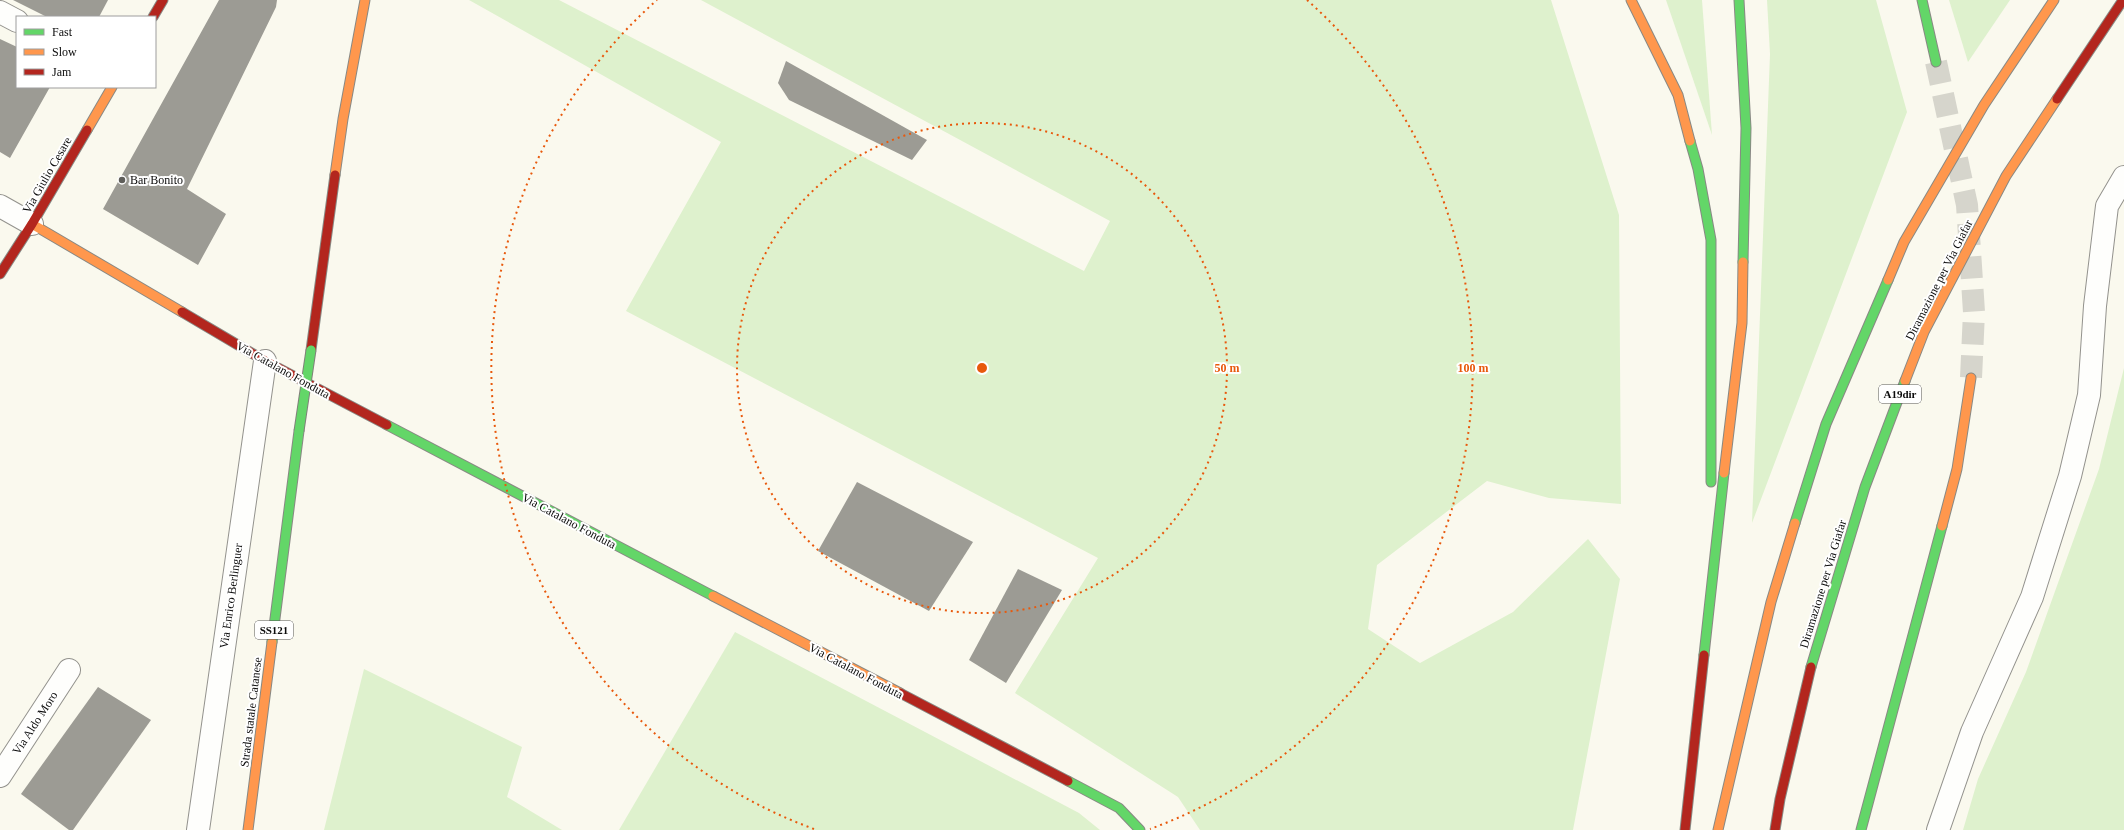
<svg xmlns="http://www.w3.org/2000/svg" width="2124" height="830" viewBox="0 0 2124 830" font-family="'Times New Roman',serif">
	<rect width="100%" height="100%" fill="#faf9ee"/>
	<g fill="#def1cd">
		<polygon points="469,0 559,0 1084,271 1110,221 701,0 1551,0 1619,215 1621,504 1549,498 1487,481 1377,565 1368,629 1420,663 1513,612 1588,539 1620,579 1573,830 1200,830 1178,797 1015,693 1098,558 626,311 721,142"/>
		<polygon points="1666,0 1702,0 1712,135"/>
		<polygon points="1767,0 1876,0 1907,112 1752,523 1770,54"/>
		<polygon points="1949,0 2010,0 1968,62"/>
		<polygon points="2124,368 2124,830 1963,830 1978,779 2026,672 2099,469"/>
		<polygon points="735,632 1079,813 1100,830 619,830"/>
		<polygon points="364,669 522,747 507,797 562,830 324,830"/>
	</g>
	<g fill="#9c9b94">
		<polygon points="13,0 108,0 99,17 47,17"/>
		<polygon points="219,0 277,0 276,7 187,189 226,214 198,265 103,209"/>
		<polygon points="0,39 17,47 17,87 50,87 10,158 0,152"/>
		<polygon points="786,61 927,140 912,160 789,100 778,83"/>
		<polygon points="857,482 973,542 929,611 818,551"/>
		<polygon points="1018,569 1062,590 1006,683 969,660"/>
		<polygon points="98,687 151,720 73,830 69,830 21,794"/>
	</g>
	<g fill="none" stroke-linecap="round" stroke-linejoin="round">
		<polyline stroke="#d6d5cc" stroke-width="22" stroke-dasharray="22 11" stroke-linecap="butt" points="1936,62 1967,205 1974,312 1971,378"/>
		<g stroke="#93928d" stroke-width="24">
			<g id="street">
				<polyline points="0,12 17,21"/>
				<polyline points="0,206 32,224"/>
				<polyline points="0,776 69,670"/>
				<polyline points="198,830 265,361"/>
				<polyline points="1938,830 1972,732 2032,597 2070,476 2089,395 2095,306 2107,206 2124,177"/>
			</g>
		</g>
		<g stroke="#898984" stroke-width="11">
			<g id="fast">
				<polyline points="1739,0 1746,128 1743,262"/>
				<polyline points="1922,0 1936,62"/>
				<polyline points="1690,141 1698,169 1711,240 1711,482"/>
				<polyline points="387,425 713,596"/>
				<polyline points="1795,523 1826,424 1888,280"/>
				<polyline points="272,642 299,431"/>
				<polyline points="1704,655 1724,473"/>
				<polyline points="1811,667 1865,487 1905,381"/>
				<polyline points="1068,781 1119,808 1140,830"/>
				<polyline points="1861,830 1942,526"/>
			</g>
		</g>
		<g stroke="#898984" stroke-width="11">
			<g id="slow">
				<polyline points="1631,0 1678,95 1690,141"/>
				<polyline points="87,130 112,87"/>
				<polyline points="335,175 343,119 365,0"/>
				<polyline points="32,224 182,312"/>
				<polyline points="1888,280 1904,242 1984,105 2054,0"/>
				<polyline points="1905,381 1924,332 2006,176 2057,99"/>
				<polyline points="1724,473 1742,323 1743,262"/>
				<polyline points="1942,526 1957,469 1971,378"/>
				<polyline points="713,596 900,693"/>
				<polyline points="248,830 272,642"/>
				<polyline points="1718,830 1771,602 1795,523"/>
			</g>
		</g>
		<g stroke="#898984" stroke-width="11">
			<g id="jam">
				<polyline points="153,17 163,0"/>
				<polyline points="2057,99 2123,0"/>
				<polyline points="0,274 32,224 87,130"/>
				<polyline points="182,312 265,361 387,425"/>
				<polyline points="311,350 335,175"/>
				<polyline points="900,693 1068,781"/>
				<polyline points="1685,830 1704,655"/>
				<polyline points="1775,830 1780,799 1811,667"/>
			</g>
		</g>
		<use href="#street" stroke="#fefefc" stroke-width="22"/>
		<use href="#fast" stroke="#63d668" stroke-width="9"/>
		<use href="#slow" stroke="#ff974d" stroke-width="9"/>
		<use href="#jam" stroke="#b3261e" stroke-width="9"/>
		<g stroke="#807f7a" stroke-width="11" stroke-linecap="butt">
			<polyline id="fast-bridge" points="299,431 311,350"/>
		</g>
		<use href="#fast-bridge" stroke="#63d668" stroke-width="9"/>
	</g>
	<g fill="none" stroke="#e8590c" stroke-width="2" stroke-dasharray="2 4">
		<circle cx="982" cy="368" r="245"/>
		<path d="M814 829A491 491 0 0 1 657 0M1307 0A491 491 0 0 1 1150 829"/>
	</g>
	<circle fill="#5f5e5a" stroke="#fff" stroke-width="1.5" cx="122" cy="180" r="4"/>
	<g text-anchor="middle" stroke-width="4" stroke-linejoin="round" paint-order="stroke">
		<g fill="#fff" stroke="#545454" stroke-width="1">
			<rect x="1879" y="385" width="42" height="18" rx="3"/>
			<rect x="255" y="621" width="38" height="18" rx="3"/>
		</g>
		<g font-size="11" font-weight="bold" fill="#0b0b0b">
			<text x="1900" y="398">A19dir</text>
			<text x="274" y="634">SS121</text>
		</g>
		<g font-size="12" fill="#0b0b0b" stroke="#fff">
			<text transform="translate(47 175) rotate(-60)" y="4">Via Giulio Cesare</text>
			<text transform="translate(1939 280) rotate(-63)" y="4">Diramazione per Via Giafar</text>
			<text transform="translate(283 370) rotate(29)" y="4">Via Catalano Fonduta</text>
			<text transform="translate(569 521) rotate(28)" y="4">Via Catalano Fonduta</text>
			<text transform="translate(1823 584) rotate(-73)" y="4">Diramazione per Via Giafar</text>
			<text transform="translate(231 596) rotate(-82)" y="4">Via Enrico Berlinguer</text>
			<text transform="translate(856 671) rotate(28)" y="4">Via Catalano Fonduta</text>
			<text transform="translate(251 712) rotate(-83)" y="4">Strada statale Catanese</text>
			<text transform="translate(35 723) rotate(-57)" y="4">Via Aldo Moro</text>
		</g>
		<g font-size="12" fill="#0b0b0b" stroke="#fff" text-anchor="start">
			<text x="130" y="184">Bar Bonito</text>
		</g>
	</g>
	<circle cx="982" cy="368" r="6" fill="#e8590c" stroke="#fff" stroke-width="2"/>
	<g font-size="12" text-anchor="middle" font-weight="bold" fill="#e8590c" stroke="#fff" stroke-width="4" stroke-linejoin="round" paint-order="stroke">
		<text x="1227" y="372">50 m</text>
		<text x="1473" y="372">100 m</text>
	</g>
	<rect x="16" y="16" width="140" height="72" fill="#ffffff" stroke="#9d9d9d"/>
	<rect x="24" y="29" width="20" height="6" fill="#63d668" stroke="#9d9d9d"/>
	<text x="52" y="36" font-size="12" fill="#0b0b0b">Fast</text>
	<rect x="24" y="49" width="20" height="6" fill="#ff974d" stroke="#9d9d9d"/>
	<text x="52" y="56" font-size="12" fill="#0b0b0b">Slow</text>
	<rect x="24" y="69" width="20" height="6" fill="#b3261e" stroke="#9d9d9d"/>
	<text x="52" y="76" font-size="12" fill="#0b0b0b">Jam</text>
</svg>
